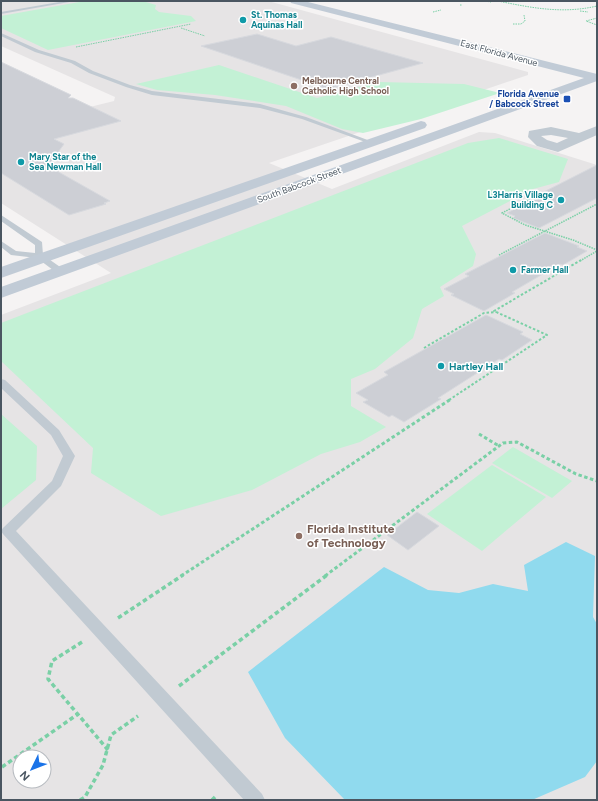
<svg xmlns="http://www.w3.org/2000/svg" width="598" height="801" viewBox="0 0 598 801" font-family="Figtree,sans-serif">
	<rect width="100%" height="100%" fill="#f5f3f3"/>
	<path fill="#e6e4e5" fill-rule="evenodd" d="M1,1H268L528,72V75L269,163L332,189L479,132L495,133L597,165V800H1V315L111,273L1,203V129L114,101L115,97L1,46ZM20,757H44V781H20Z"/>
	<g fill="#c3f1d5">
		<polygon points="85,1 146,2 156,5 155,9 159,12 191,16 196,21 48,50 1,28 1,16"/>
		<polygon points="219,65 317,98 379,82 464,84 500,93 421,119 363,133 342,129 286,106 215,95 157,90 136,84"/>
		<polygon points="499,138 568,159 559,182 533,189 462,226 476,254 473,266 440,287 444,296 422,309 413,338 375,369 351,379 351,406 386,427 360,442 321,454 252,490 161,516 91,473 93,448 1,361 1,323 468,143"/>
		<polygon points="1,414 37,446 36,480 1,509"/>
		<polygon points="513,447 572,481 552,498 492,463"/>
		<polygon points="492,465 546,497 482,551 427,514"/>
	</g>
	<polygon fill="#90daee" points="566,542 595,556 593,617 597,624 597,761 585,777 532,800 345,800 285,738 248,672 384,567 428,590 459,593 493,584 528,591 524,565"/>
	<g fill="#cdcfd5" stroke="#d7d9de">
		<polygon points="257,34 296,46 331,37 423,63 328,89 201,46"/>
		<polygon points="1,62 71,95 68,98 73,98 121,121 54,139 64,144 48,166 110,201 104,203 106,204 69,215 1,173"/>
		<polygon points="597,165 597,198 539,228 513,218 515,216 507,213 526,203 524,202"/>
		<polygon points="545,233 579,246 577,247 587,251 563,265 560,264 512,292 515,293 484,311 451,295 454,294 444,289 469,276 465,274"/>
		<polygon points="486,315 523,332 520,334 532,340 502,360 499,359 438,398 441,399 404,422 392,415 389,417 363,402 368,400 356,393 388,375 384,372"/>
		<polygon points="417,512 439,526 408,550 387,535"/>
	</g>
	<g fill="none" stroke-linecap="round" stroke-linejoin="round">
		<g stroke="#7ad0a6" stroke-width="1" stroke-dasharray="1.5 1" stroke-linecap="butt">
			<polyline points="485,1 491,2"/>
			<path d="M498,1C532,8 563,14 597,6"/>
			<polyline points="460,5 462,5"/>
			<polyline points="580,11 588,12"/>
			<polyline points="433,12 441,10"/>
			<polyline points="597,18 586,21 597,25"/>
			<polyline points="513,24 521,24 525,21 524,15"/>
			<polyline points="181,28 205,36"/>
			<polyline points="76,47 191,24"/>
		</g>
		<g stroke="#7ad0a6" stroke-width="1.5" stroke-dasharray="1.5 1" stroke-linecap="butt">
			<polyline points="541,193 502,213 525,225 573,240 597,250"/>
			<polyline points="499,255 597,204"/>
			<polyline points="580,261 597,251"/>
		</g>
		<g stroke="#7ad0a6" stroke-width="2" stroke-dasharray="2.5 2" stroke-linecap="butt">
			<polyline points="424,348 484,313 496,312"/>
			<polyline points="449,400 547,335 494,311 581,260"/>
		</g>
		<g stroke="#7ad0a6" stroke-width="3" stroke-dasharray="3.5 2.5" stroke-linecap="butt">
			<polyline points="479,434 499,446"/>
			<polyline points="181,576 451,399"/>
			<polyline points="325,576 503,443 517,442 576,474 597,481"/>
		</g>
		<g stroke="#7ad0a6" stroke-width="3.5" stroke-dasharray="4.5 3" stroke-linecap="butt">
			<polyline points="118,618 183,575"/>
			<polyline points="82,642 52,661 48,679 108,750"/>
			<polyline points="179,686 327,575"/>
			<polyline points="2,767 78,714"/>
			<polyline points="80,800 85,797 103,765 111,735 138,716"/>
			<polyline points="212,800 215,797"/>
		</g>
		<g fill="#c1cad2" fill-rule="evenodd">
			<polygon points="65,1 75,1 1,14 1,12"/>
			<polygon points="1,33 39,50 75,61 93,71 130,85 152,91 260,104 306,117 373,142 368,143 302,119 260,108 152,95 126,87 89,73 71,63 35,52 1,36"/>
			<polygon points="1,215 42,242 43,255 63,269 64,271 63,273 57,273 37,258 11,255 1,247 1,241 16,251 35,253 35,245 1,221"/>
			<polygon points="1,379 5,380 59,430 75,456 61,486 16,531 262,794 265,800 244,800 3,534 1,531 3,528 52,481 63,456 51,435 1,388"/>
		</g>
		<path fill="#c1cad2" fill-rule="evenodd" d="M597,126V135L558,152L537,146L528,137L529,131L551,127L579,133ZM551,135L568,138L557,143L547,140L541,136Z"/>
		<g fill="#c1cbd6" fill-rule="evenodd">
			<polygon points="290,1 304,1 597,74 597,81 1,298 1,287 584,78 291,3"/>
			<polygon points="421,121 425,122 427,125 425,128 1,278 1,267"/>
		</g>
	</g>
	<g fill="#0f9aa8" stroke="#fff" stroke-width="1.5">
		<circle cx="243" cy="20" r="4"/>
		<circle cx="21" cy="162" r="4"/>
		<circle cx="561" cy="200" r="4"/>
		<circle cx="513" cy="270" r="4"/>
		<circle cx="441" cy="366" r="4"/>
	</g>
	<g fill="#8d6e63" stroke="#fff" stroke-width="1.5">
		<circle cx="294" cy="86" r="4"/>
		<circle cx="299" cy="536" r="4"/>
	</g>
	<rect fill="#1a4fb4" stroke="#fff" stroke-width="1.5" x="563" y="95" width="8" height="8" rx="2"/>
	<g text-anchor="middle" stroke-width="3" stroke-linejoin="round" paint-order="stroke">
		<g font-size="9" font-weight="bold" fill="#0d838f" stroke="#fff" text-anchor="start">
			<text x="251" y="18">St. Thomas<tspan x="251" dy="10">Aquinas Hall</tspan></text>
			<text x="29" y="160">Mary Star of the<tspan x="29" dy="10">Sea Newman Hall</tspan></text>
			<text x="553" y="198" text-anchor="end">L3Harris Village<tspan x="553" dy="10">Building C</tspan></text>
			<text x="521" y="273">Farmer Hall</text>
		</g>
		<g font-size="9" fill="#4a5661" stroke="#fff">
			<text transform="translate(499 53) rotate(15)" y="3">East Florida Avenue</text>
			<text transform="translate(299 185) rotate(-20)" y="3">South Babcock Street</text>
		</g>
		<g font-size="9" font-weight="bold" fill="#785e54" stroke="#fff" text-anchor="start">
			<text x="302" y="84">Melbourne Central<tspan x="302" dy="10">Catholic High School</tspan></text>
		</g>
		<g font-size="9" font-weight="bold" fill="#164399" stroke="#fff" text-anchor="end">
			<text x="559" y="97">Florida Avenue<tspan x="559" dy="10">/ Babcock Street</tspan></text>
		</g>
		<g font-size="10" font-weight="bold" fill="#0d838f" stroke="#fff" text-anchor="start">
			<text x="449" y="370">Hartley Hall</text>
		</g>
		<g font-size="12" font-weight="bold" fill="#785e54" stroke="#fff" text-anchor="start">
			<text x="307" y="533">Florida Institute<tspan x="307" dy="14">of Technology</tspan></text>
		</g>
	</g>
	<rect width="598" height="801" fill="none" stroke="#4a5661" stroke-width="4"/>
	<g transform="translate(32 769) rotate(227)"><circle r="19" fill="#ffffff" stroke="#b7bbc0"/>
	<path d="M0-3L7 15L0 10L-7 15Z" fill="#1a73e8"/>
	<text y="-6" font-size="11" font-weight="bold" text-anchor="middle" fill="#4a5661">N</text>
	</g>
</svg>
